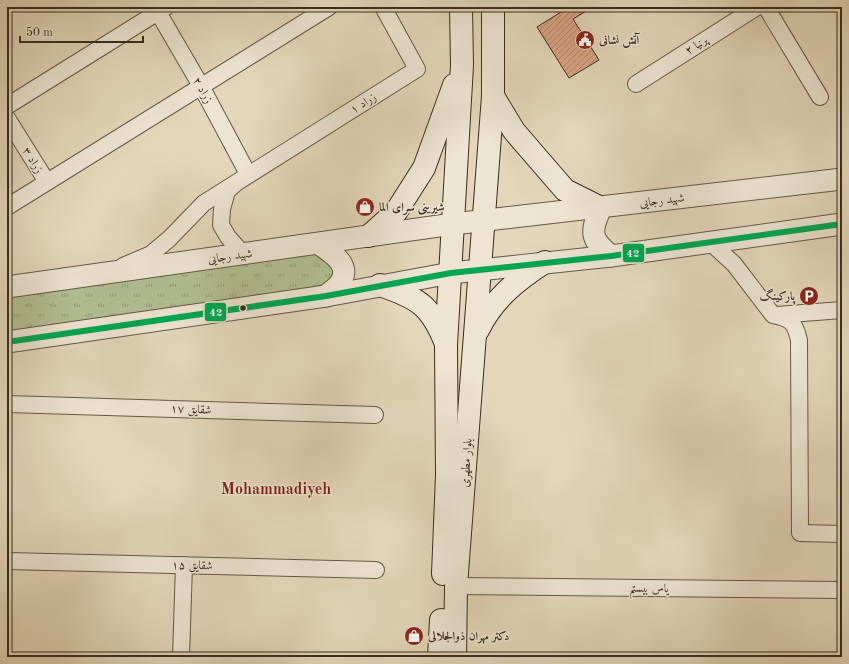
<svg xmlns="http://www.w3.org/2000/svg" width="849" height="664" viewBox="0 0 849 664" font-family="'Old Standard TT',Amiri,serif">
	<defs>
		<pattern id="grass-tufts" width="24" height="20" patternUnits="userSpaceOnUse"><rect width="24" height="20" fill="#b1be92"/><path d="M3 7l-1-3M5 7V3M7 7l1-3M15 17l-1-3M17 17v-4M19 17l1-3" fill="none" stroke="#919b77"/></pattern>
		<pattern id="building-hatch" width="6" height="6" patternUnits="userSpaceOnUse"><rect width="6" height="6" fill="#dba486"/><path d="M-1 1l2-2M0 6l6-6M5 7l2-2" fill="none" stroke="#b3866d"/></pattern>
	</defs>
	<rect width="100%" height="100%" fill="#e3d6ba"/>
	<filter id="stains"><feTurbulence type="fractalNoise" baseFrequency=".005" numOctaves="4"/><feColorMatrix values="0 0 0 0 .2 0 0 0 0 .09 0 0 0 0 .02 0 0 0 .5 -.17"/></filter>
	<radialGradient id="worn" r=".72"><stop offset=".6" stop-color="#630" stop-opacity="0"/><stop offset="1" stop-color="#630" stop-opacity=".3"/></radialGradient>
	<polygon fill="url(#grass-tufts)" stroke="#757658" points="319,244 341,283 7,342 7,287"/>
	<polygon fill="url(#building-hatch)" stroke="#392e1e" points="569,7 593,7 573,19 599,60 569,78 537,27"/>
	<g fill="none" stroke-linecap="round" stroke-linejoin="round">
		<g stroke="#645845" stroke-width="18">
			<g id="minor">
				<polyline points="155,7 201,86 248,174"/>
				<polyline points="766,7 820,97"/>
				<polyline points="636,84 757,7"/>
				<polyline points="7,106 166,7"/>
				<polyline points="7,118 47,182"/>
				<polyline points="234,185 227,191 222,209 221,225 228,237 243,254"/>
				<polyline points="7,207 329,7"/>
				<path d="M710,242L734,264L773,315C791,318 795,323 799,340L800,533L842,534"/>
				<polyline points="123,266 151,254 169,239 204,203 417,69 383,7"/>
				<polyline points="777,315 842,310"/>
				<polyline points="7,404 375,415"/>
				<polyline points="7,561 376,570"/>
				<polyline points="456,586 842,590"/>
				<polyline points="181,657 184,565"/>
			</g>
		</g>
		<g stroke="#645845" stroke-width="23">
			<g id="tertiary">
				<path d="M601,208C590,232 590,239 611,256"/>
				<path d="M319,244C332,253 352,265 340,283C337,288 330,292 326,296"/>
				<polyline points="7,287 453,224 842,179"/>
				<polyline points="7,342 326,296 451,273 611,256 842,224"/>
			</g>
		</g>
		<g stroke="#392e1e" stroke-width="24">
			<g id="secondary">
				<polyline points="493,96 514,131 565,190 601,208"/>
				<polyline points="369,236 396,212 424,168 454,85"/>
				<path d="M380,285C418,298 431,305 446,344"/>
				<path d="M478,330C493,299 517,280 545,262"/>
				<polyline points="443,574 447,475 446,345 462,65 461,7"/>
				<polyline points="439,657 441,620"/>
				<polyline points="455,657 456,586 493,96 493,7"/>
			</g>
		</g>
		<use href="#minor" stroke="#ede4d2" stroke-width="16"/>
		<use href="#tertiary" stroke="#ede4d2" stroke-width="21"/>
		<use href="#secondary" stroke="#ede4d2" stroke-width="22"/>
		<g stroke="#ede4d2" stroke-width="9">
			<polyline id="bus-1" points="7,342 326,296 451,273 611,256 842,224"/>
		</g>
		<use href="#bus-1" stroke="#00a651" stroke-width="6"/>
	</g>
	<defs>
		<g id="civic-disc" transform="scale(1)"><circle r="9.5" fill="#8f2418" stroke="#ede4d2"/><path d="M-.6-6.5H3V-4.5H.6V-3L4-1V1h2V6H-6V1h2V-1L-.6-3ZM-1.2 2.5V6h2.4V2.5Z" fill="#fff"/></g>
		<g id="shop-disc" transform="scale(1)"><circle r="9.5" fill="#8f2418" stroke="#ede4d2"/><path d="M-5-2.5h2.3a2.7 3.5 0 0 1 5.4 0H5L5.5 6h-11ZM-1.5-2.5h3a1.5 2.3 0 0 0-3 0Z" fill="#fff"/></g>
		<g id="parking-disc" transform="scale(1)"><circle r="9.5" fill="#8f2418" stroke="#ede4d2"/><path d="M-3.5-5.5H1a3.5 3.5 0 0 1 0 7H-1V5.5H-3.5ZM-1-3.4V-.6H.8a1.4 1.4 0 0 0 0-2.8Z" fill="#fff"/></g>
	</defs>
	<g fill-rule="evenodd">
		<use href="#civic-disc" x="585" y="40"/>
		<use href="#shop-disc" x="365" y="207"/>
		<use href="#parking-disc" x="809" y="296"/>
		<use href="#shop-disc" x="414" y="636"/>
	</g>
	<circle fill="#392e1e" stroke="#ede4d2" stroke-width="1.5" cx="243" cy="308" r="3.5"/>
	<g text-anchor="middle" stroke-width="3" stroke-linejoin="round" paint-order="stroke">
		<g font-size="12" font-weight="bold" fill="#392e1e" stroke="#ede4d2" text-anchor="start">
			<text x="599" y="44">آتش نشانی</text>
			<text x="379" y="211">شیرینی سرای الما</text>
			<text x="795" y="300" text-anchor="end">پارکینگ</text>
			<text x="428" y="640">دکتر مهران ذوالجلالی</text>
		</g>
		<g font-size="12" fill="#392e1e" stroke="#ede4d2">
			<text transform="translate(696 45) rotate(-32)" y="4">پرنیا ۲</text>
			<text transform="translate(203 90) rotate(61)" y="4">زراد ۲</text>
			<text transform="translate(363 103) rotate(-32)" y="4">زراد ۱</text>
			<text transform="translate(33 160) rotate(58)" y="4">زراد ۳</text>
			<text transform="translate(662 200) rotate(-7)" y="4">شهید رجایی</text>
			<text transform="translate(230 256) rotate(-8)" y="4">شهید رجایی</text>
			<text transform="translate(191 409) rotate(2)" y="4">شقایق ۱۷</text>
			<text transform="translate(466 463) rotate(-86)" y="4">بلوار مطهری</text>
			<text transform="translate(192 565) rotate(1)" y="4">شقایق ۱۵</text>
			<text transform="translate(649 588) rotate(1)" y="4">یاس بیستم</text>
		</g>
		<g font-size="16" font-weight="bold" fill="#7a1f14" stroke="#ede4d2">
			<text x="276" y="494">Mohammadiyeh</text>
		</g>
	</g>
	<g stroke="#ede4d2" stroke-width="1.5">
		<rect x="622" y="243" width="23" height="20" rx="4" fill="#00a651"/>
		<rect x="204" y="302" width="23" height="20" rx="4" fill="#00a651"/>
	</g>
	<g font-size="11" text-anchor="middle" font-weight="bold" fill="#fff">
		<text x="633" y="257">42</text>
		<text x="216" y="316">42</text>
	</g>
	<rect width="849" height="664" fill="none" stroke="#e3d6ba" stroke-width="24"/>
	<rect x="8" y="8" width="833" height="648" fill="none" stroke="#392e1e" stroke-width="2"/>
	<rect x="12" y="12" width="825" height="640" fill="none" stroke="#392e1e"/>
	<path d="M20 36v6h123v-6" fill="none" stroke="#392e1e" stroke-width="2"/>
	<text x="26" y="36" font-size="12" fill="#392e1e" stroke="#ede4d2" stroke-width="3" paint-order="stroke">50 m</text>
	<rect width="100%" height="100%" filter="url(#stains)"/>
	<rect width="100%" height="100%" fill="url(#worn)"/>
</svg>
